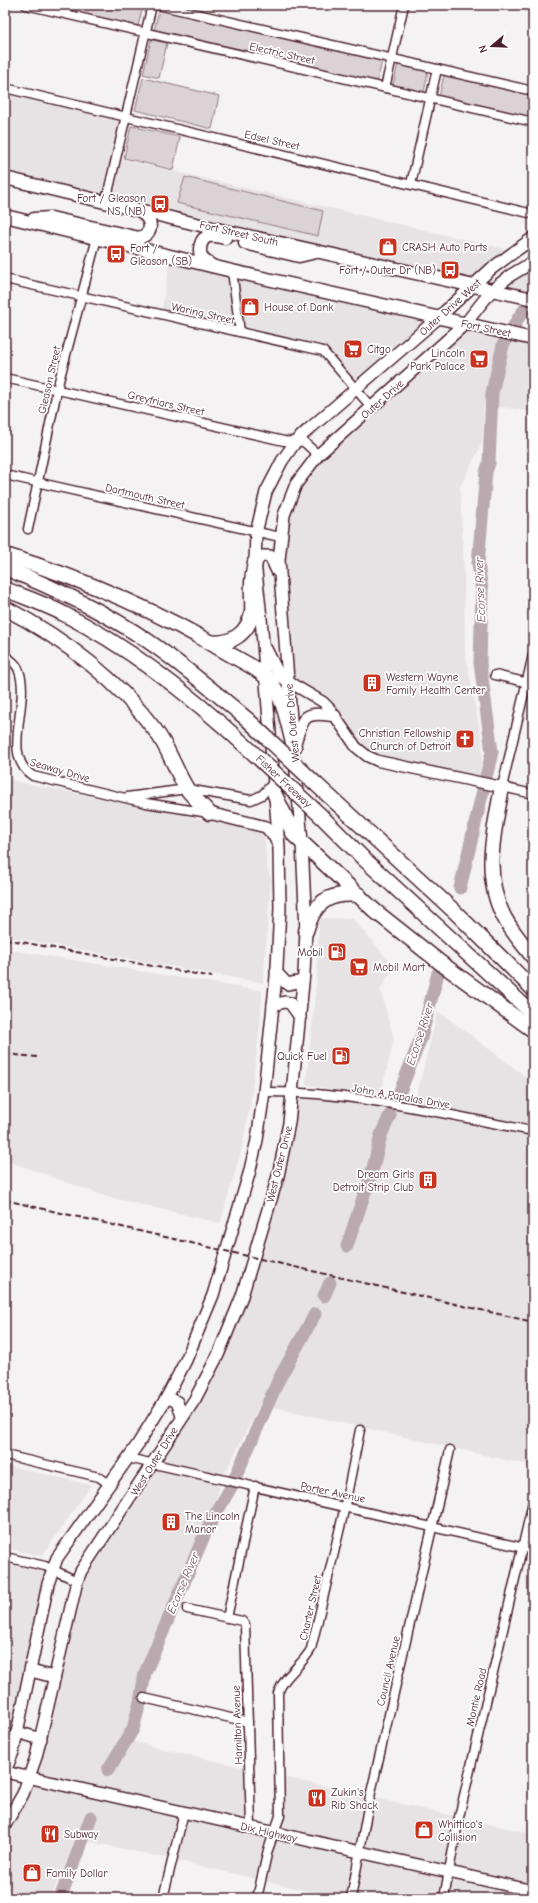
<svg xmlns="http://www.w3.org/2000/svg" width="538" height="1903" viewBox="0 0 538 1903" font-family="'Comic Neue',sans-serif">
	<rect width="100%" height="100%" fill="#f4f2f2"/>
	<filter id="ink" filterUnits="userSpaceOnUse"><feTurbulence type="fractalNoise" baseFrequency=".025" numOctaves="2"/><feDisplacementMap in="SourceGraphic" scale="8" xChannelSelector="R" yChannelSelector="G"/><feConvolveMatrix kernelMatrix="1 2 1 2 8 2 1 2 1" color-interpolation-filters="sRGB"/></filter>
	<g filter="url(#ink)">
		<g fill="#e7e2e3">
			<polygon points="5,88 126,117 117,158 513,251 473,286 5,178"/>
			<polygon points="171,256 438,318 356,389 323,351 161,314"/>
			<polygon points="533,262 533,299 492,290"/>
			<polygon points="465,324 533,339 533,412 484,404 482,443 460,487 464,574 465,652 482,742 481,783 367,756 330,709 289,682 282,526 309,465"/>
			<polygon points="10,780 264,832 267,869 271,879 263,983 5,936 5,802"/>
			<polygon points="319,918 353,919 394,967 380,989 394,1039 380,1097 306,1085 317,976"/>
			<polygon points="5,949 262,991 260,1025 250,1106 241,1152 220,1223 105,1196 5,1160"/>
			<polygon points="438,1011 533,1082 533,1466 260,1404 222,1479 207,1529 145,1672 140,1702 133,1729 126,1740 249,1769 251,1827 273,1832 280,1816 279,1776 533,1834 533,1898 338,1898 166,1858 76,1839 50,1898 5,1898 5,1825 23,1794 73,1592 195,1399 252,1263 293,1092 413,1109"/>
			<polygon points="5,1465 91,1485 42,1556 5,1548"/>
			<polygon points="10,1558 53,1570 5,1771 5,1580"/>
		</g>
		<g fill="#dbd2d5" stroke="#927880">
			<polygon points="45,5 138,5 143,6 138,26"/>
			<polygon points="159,10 382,61 377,82 154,31"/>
			<polygon points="151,40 167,43 159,78 143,74"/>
			<polygon points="398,64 428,71 424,92 393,85"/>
			<polygon points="444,75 533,95 533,118 439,97"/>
			<polygon points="143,78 219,96 212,129 135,110"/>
			<polygon points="131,126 180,137 173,170 124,158"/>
			<polygon points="185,177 323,211 318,236 177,203"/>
		</g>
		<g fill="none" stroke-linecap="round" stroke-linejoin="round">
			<g stroke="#baa9ae" stroke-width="13">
				<polyline points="460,888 492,752 480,663 482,590 478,564 486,472 489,463 492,393 503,345 519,317 533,298"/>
				<polyline points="399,1094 421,1038 438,973"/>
				<polyline points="347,1246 373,1168 381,1135 390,1115"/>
				<polyline points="324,1296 330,1283"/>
				<polyline points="108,1770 133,1729 140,1702 145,1673 207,1529 230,1489 279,1379 315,1314"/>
				<polyline points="60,1898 91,1817"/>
			</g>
			<g stroke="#4a1f2b" stroke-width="11">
				<g id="minor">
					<polyline points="26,5 533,122"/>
					<polyline points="158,5 533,91"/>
					<polyline points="5,88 533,214"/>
					<polyline points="385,88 404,5"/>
					<polyline points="411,184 437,69"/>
					<polyline points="106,201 152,5"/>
					<polyline points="232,271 240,332"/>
					<polyline points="5,279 323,351 372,408"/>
					<polyline points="5,378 284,441 304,442 318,455"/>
					<polyline points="5,475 280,537"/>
					<polyline points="28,529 59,381 97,238"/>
					<polyline points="533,655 502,787 533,794"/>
					<path d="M5,656C11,660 17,664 19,671C31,703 0,756 33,776L146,803L209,813"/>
					<polyline points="495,675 533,684"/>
					<polyline points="127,797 187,789 251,800 262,795 274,782"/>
					<path d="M264,1092C353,1091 446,1115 533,1131"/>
					<polyline points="5,1455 99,1477 109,1484"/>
					<polyline points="128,1458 533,1550"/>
					<polyline points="5,1557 45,1566 77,1581"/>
					<polyline points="187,1609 242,1621 245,1625 251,1827"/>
					<polyline points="227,1618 255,1486"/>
					<polyline points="144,1698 248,1722"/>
					<polyline points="163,1898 184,1812"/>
					<path d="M257,1898L268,1850L280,1816L278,1693C285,1674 302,1666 311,1649L343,1515L360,1430"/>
					<polyline points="351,1898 370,1797 450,1450"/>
					<polyline points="444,1898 459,1817 533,1502"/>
				</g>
			</g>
			<g stroke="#4a1f2b" stroke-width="13">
				<polyline id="tertiary" points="289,682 323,702 330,709 356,747 367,756 378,761 502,787"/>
			</g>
			<g stroke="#4a1f2b" stroke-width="14">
				<g id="secondary">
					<polyline points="255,562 262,556 270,556 277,571"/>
					<polyline points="266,649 279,675 289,682"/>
					<polyline points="291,720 279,560 284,515 296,484 318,455 465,324 492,290 511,275 533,262"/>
					<path d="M294,746C303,718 302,710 335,716"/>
					<polyline points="209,813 266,827 274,836 277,842"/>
					<polyline points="276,972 287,984 303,981"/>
					<polyline points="273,1005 285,1002 290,1003 300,1017"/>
					<polyline points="167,1397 177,1402 182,1416"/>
					<polyline points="31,1671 54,1677"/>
					<polyline points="17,1732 41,1739"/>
					<polyline points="5,1771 13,1752 48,1584 57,1558 138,1444 167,1397 186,1360 213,1295 249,1174 257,1140 264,1092 277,967 280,908 279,848 261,618 255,562 256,533 266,492 282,461 296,441 308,430 438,318 491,269 533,238"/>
					<polyline points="5,1772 533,1891"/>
					<polyline points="5,1825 23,1794 36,1757 77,1581 81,1571 195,1399 218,1355 242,1296 278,1176 289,1123 304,973 306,931 302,842 295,761"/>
				</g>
			</g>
			<g stroke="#4a1f2b" stroke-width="15">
				<g id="primary">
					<polyline points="5,178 225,231 533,299"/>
					<polyline points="5,216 232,271 533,339"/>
					<path d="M34,219L51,218L139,238C156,232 151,218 139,210"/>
					<polyline points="245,243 299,256 316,252"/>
					<path d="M212,266C208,263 204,261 202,258C198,251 200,238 209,236C214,235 220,237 225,238"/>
				</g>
			</g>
			<g stroke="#4a1f2b" stroke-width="17">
				<g id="motorway">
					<path d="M5,555C84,579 162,613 233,656C245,663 261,670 270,681C285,700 288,725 294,747"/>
					<path d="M5,568C55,588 103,611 148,641C183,665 215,692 248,720"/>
					<path d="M5,589C24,597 45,604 64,614C133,649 194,698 250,750"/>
					<path d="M5,608C62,638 116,678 155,730C169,748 175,770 187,789C193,797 202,805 209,813"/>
					<path d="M209,642C230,646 249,633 252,612C253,603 251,593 252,584C252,577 254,569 255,562"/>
					<polyline points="317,785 454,911 533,989"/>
					<path d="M502,787C494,832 482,875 504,917C512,932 523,944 533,957"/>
					<polyline points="275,795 294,835 375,911 442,964 533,1030"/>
					<polyline points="320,815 364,859 533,1014"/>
					<path d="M306,931C314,902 329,892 359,895"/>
				</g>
			</g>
			<use href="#minor" stroke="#fff" stroke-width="8"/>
			<use href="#tertiary" stroke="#fff" stroke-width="10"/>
			<use href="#secondary" stroke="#fff" stroke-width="11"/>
			<use href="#primary" stroke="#fff" stroke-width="12"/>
			<use href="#motorway" stroke="#fff" stroke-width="14"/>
			<g stroke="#4a1f2b" stroke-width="2" stroke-dasharray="6 3" stroke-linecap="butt">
				<polyline points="5,939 212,977"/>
				<polyline points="5,1054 37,1057"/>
				<polyline points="5,1200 533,1322"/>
			</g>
			<g stroke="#4a1f2b" stroke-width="17" stroke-linecap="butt">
				<g id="motorway-bridge">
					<polyline points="248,720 317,785"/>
					<polyline points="250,750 320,815"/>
				</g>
			</g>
			<use href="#motorway-bridge" stroke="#fff" stroke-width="14"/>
		</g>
	</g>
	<defs>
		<g id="bus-square" transform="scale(1)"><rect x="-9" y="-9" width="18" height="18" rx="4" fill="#c8321e" stroke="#fff"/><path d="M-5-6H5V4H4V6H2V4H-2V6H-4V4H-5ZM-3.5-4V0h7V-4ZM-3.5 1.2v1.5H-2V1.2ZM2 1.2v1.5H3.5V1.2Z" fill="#fff"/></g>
		<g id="shop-square" transform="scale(1)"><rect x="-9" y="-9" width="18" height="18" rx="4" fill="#c8321e" stroke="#fff"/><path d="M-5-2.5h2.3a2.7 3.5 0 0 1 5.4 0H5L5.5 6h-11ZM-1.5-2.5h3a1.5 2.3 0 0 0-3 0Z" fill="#fff"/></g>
		<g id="supermarket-square" transform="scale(1)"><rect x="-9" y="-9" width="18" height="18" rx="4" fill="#c8321e" stroke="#fff"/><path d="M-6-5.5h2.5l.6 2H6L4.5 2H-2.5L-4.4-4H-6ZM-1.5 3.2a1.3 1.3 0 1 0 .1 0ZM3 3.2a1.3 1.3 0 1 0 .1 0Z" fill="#fff"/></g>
		<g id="building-square" transform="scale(1)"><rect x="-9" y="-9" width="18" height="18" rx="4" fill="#c8321e" stroke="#fff"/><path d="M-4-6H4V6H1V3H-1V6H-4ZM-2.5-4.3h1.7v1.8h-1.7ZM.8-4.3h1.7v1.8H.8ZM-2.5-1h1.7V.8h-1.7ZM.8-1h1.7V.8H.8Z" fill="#fff"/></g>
		<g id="church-square" transform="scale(1)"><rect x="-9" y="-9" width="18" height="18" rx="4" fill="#c8321e" stroke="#fff"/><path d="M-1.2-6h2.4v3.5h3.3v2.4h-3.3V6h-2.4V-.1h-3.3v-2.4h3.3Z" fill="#fff"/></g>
		<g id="fuel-square" transform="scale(1)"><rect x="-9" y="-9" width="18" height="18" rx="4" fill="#c8321e" stroke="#fff"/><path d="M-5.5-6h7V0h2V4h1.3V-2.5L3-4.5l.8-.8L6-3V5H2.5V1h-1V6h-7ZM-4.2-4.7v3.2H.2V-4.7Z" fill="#fff"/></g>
		<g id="restaurant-square" transform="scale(1)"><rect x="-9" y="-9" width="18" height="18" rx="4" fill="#c8321e" stroke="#fff"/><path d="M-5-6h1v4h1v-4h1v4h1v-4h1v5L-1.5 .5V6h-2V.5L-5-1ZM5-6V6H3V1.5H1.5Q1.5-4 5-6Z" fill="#fff"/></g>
	</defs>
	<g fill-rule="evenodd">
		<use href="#bus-square" x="160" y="204"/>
		<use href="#shop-square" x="388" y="247"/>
		<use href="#bus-square" x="116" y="254"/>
		<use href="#bus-square" x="450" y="270"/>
		<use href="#shop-square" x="250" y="307"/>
		<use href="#supermarket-square" x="353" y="349"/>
		<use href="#supermarket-square" x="479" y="359"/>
		<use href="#building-square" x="372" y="683"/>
		<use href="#church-square" x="465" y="739"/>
		<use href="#fuel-square" x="337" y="952"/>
		<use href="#supermarket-square" x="359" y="967"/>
		<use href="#fuel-square" x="341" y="1056"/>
		<use href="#building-square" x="428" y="1180"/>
		<use href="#building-square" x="171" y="1522"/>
		<use href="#restaurant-square" x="317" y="1798"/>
		<use href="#shop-square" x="424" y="1830"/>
		<use href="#restaurant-square" x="50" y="1834"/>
		<use href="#shop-square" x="32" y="1873"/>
	</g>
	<g text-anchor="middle" stroke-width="3.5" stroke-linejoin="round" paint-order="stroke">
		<g font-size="11" fill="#4a1f2b" stroke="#fff">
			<text transform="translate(282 53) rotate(13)" y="4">Electric Street</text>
			<text transform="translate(272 140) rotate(13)" y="4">Edsel Street</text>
			<text transform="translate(239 233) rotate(13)" y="4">Fort Street South</text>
			<text transform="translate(450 307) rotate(-42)" y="4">Outer Drive West</text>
			<text transform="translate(203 313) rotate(13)" y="4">Waring Street</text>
			<text transform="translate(486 328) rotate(12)" y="4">Fort Street</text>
			<text transform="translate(49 380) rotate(-77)" y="4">Gleason Street</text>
			<text transform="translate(382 399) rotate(-42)" y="4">Outer Drive</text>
			<text transform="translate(166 403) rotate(13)" y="4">Greyfriars Street</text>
			<text transform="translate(145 496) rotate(13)" y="4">Dartmouth Street</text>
			<text transform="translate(292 723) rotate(-95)" y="4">West Outer Drive</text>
			<text transform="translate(60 770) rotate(16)" y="4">Seaway Drive</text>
			<text transform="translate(284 781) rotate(43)" y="4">Fisher Freeway</text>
			<text transform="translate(401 1096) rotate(10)" y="4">John A Papalas Drive</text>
			<text transform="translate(279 1164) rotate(-76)" y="4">West Outer Drive</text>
			<text transform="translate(154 1461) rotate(-58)" y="4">West Outer Drive</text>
			<text transform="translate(333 1492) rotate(12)" y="4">Porter Avenue</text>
			<text transform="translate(310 1608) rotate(-77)" y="4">Charter Street</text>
			<text transform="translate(388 1671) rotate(-77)" y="4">Council Avenue</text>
			<text transform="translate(476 1697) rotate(-77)" y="4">Montie Road</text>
			<text transform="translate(237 1725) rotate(-92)" y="4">Hamilton Avenue</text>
			<text transform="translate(269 1832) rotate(13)" y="4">Dix Highway</text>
		</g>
		<g font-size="11" fill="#4a1f2b" stroke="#fff" text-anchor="start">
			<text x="146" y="202" text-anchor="end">Fort / Gleason<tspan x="146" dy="13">NS (NB)</tspan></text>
			<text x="402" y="251">CRASH Auto Parts</text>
			<text x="130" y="252">Fort /<tspan x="130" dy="13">Gleason (SB)</tspan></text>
			<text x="436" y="274" text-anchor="end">Fort / Outer Dr (NB)</text>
			<text x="264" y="311">House of Dank</text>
			<text x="367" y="353">Citgo</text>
			<text x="465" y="357" text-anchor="end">Lincoln<tspan x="465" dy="13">Park Palace</tspan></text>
			<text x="386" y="681">Western Wayne<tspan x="386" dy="13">Family Health Center</tspan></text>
			<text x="451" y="737" text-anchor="end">Christian Fellowship<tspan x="451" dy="13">Church of Detroit</tspan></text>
			<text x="323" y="956" text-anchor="end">Mobil</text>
			<text x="373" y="971">Mobil Mart</text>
			<text x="327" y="1060" text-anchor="end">Quick Fuel</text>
			<text x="414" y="1178" text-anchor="end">Dream Girls<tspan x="414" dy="13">Detroit Strip Club</tspan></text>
			<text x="185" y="1520">The Lincoln<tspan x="185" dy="13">Manor</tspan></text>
			<text x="331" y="1796">Zukin's<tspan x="331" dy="13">Rib Shack</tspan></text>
			<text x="438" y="1828">Whittico's<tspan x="438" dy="13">Collision</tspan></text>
			<text x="64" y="1838">Subway</text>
			<text x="46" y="1877">Family Dollar</text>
		</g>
		<g font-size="12" font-style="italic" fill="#714f59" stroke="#fff">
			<text transform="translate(480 590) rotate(-92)" y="4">Ecorse River</text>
			<text transform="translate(420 1034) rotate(-72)" y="4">Ecorse River</text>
			<text transform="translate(183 1583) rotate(-67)" y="4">Ecorse River</text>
		</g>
	</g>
	<rect width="538" height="1903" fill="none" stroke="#fff" stroke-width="20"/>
	<rect x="10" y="10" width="518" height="1883" fill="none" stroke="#4a1f2b" stroke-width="1.5" filter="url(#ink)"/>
	<g transform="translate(492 46) rotate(251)" stroke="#ffffff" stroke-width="3" paint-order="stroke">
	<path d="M0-3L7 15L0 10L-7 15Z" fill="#4a1f2b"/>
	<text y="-6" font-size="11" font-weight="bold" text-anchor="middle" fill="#4a1f2b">N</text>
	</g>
</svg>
